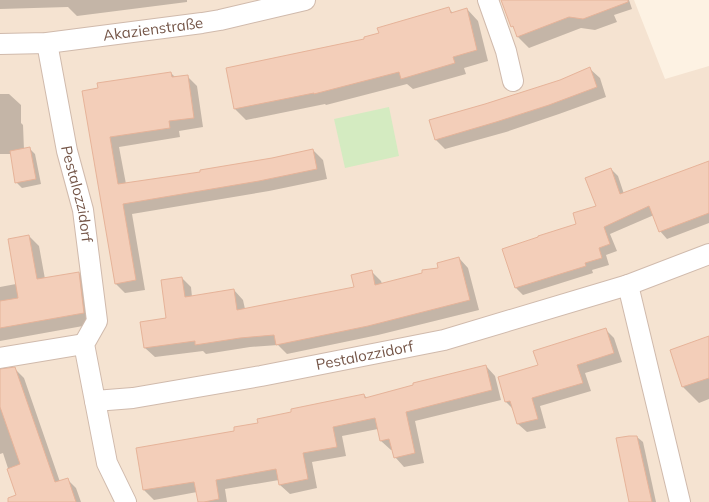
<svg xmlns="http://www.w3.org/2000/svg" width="709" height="502" viewBox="0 0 709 502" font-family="Mulish,sans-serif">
	<rect width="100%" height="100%" fill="#fdf2e3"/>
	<polygon fill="#f5e3d1" points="0,0 634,0 665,79 709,66 709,502 0,502"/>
	<polygon fill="#d4ebc1" points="389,107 399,156 345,168 334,119"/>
	<g fill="#0003">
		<polygon points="0,0 187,0 187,2 77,16 68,7 0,9"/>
		<polygon points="502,0 629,0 632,9 614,15 617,22 595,30 581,28 529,48 518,37 515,30 512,26"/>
		<polygon points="449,9 453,13 467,9 478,21 488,61 464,68 466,74 413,89 407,84 326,105 325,104 246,120 235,109 227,68 366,40"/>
		<polygon points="590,69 600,78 606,97 559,114 506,132 445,149 435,139 486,105 560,81"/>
		<polygon points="171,73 176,78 187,76 197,86 203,127 179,131 180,137 119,147 126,184 201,173 313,150 323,160 327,179 269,191 132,214 145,290 125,293 115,283 83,92"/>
		<polygon points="0,94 9,94 21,105 21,123 23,125 24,150 30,149 35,154 41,184 22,188 16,182 11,154 0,154"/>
		<polygon points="709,162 709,223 667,239 660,231 654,215 610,234 617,251 606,255 609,265 592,270 593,273 523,295 516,288 577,224 597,206 611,169 618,176 624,194"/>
		<polygon points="29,236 39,246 45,279 79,273 89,284 94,324 0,341 0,287 16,284"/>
		<polygon points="459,258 468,268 479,310 378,335 287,354 278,345 250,347 206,354 203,351 155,357 145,348 168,319 182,278 191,287 192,297 234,290 243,300 245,309 355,288 372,272 381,281 382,284 440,269"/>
		<polygon points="606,330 614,338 622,362 585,373 591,391 540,406 546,428 527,432 518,424 514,410 506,402 499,377 539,366"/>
		<polygon points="709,337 709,399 699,403 683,387 671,350"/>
		<polygon points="486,366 495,376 501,400 415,421 424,463 404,467 395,457 393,450 391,450 381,441 378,429 342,436 346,456 312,462 317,488 290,494 280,485 279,480 225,489 227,502 199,502 197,492 154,500 144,490 137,449 235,431 292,413 364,395 367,398"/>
		<polygon points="15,369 24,378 60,482 67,479 76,488 81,502 19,502 3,453 0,454 0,374"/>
		<polygon points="637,437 643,442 656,502 631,502"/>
	</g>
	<g fill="#f3ceb9" stroke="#e6b399">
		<polygon points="501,0 628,0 628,2 583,19 569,17 517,37 513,26 511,27"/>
		<polygon points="449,7 451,13 467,8 477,50 453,57 455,63 401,79 399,72 314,94 314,93 234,109 226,68 364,39 364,37 379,33 377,28"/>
		<polygon points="590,67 597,87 549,105 496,122 435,140 429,120 485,104 560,80"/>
		<polygon points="171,72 172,77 188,75 194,118 169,121 170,128 110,137 118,184 200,172 200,170 272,158 313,149 317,169 259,181 123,204 136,280 115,284 82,91 98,88 97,83"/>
		<polygon points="30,147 36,179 15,183 10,151"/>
		<polygon points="709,161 709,213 659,232 649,206 604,227 610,244 599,248 602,258 585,263 586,266 515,288 502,249 538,237 538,236 576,224 573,213 596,206 585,178 611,168 620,194"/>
		<polygon points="29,235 37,279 79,272 84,313 0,328 0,301 18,298 8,239"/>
		<polygon points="459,257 470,300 368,326 276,345 274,335 240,338 195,345 195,341 144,348 140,322 166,318 161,280 182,277 185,297 234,289 237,310 354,287 351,275 372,270 375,285 422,273 422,270 438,268 437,263"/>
		<polygon points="606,328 614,353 577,365 583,383 532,398 538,419 517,424 510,401 505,402 498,377 538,365 533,351"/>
		<polygon points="709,336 709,378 682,387 670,350"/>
		<polygon points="486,365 492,390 406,412 415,453 394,458 389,439 380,441 375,418 333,427 337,447 303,453 308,479 279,485 276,469 216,480 219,499 204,502 198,502 194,482 143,490 136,448 234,431 234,427 258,423 257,419 291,412 291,409 364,394 365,398 413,385 413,383"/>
		<polygon points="15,367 55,482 68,478 76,502 8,502 8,498 16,495 7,469 20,464 0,407 0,369"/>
		<polygon points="629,436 637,436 652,502 629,502 616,438"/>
	</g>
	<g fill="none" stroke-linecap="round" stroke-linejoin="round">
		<g stroke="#d0baac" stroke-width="22">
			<g id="minor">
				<polyline points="488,0 506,51 513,81"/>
				<path id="s1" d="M47,43L67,151L83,210L97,321L84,344L95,401L133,398L261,376L444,340L628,285L709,254"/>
				<path id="s2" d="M0,44L47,43L202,23L220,20L305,0"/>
				<polyline points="628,285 680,502"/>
				<polyline points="0,358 84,344"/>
				<polyline points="95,401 107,463 126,502"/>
			</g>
		</g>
		<use href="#minor" stroke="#fff" stroke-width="20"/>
	</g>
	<g text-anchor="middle" stroke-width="3" stroke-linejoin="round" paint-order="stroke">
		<g font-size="15" fill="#755648" stroke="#fff6e9">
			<text dy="5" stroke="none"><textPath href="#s2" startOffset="154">Akazienstraße</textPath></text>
			<text dy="5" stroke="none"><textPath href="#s1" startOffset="154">Pestalozzidorf</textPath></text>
			<text dy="5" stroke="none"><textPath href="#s1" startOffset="641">Pestalozzidorf</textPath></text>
		</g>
	</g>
</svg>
